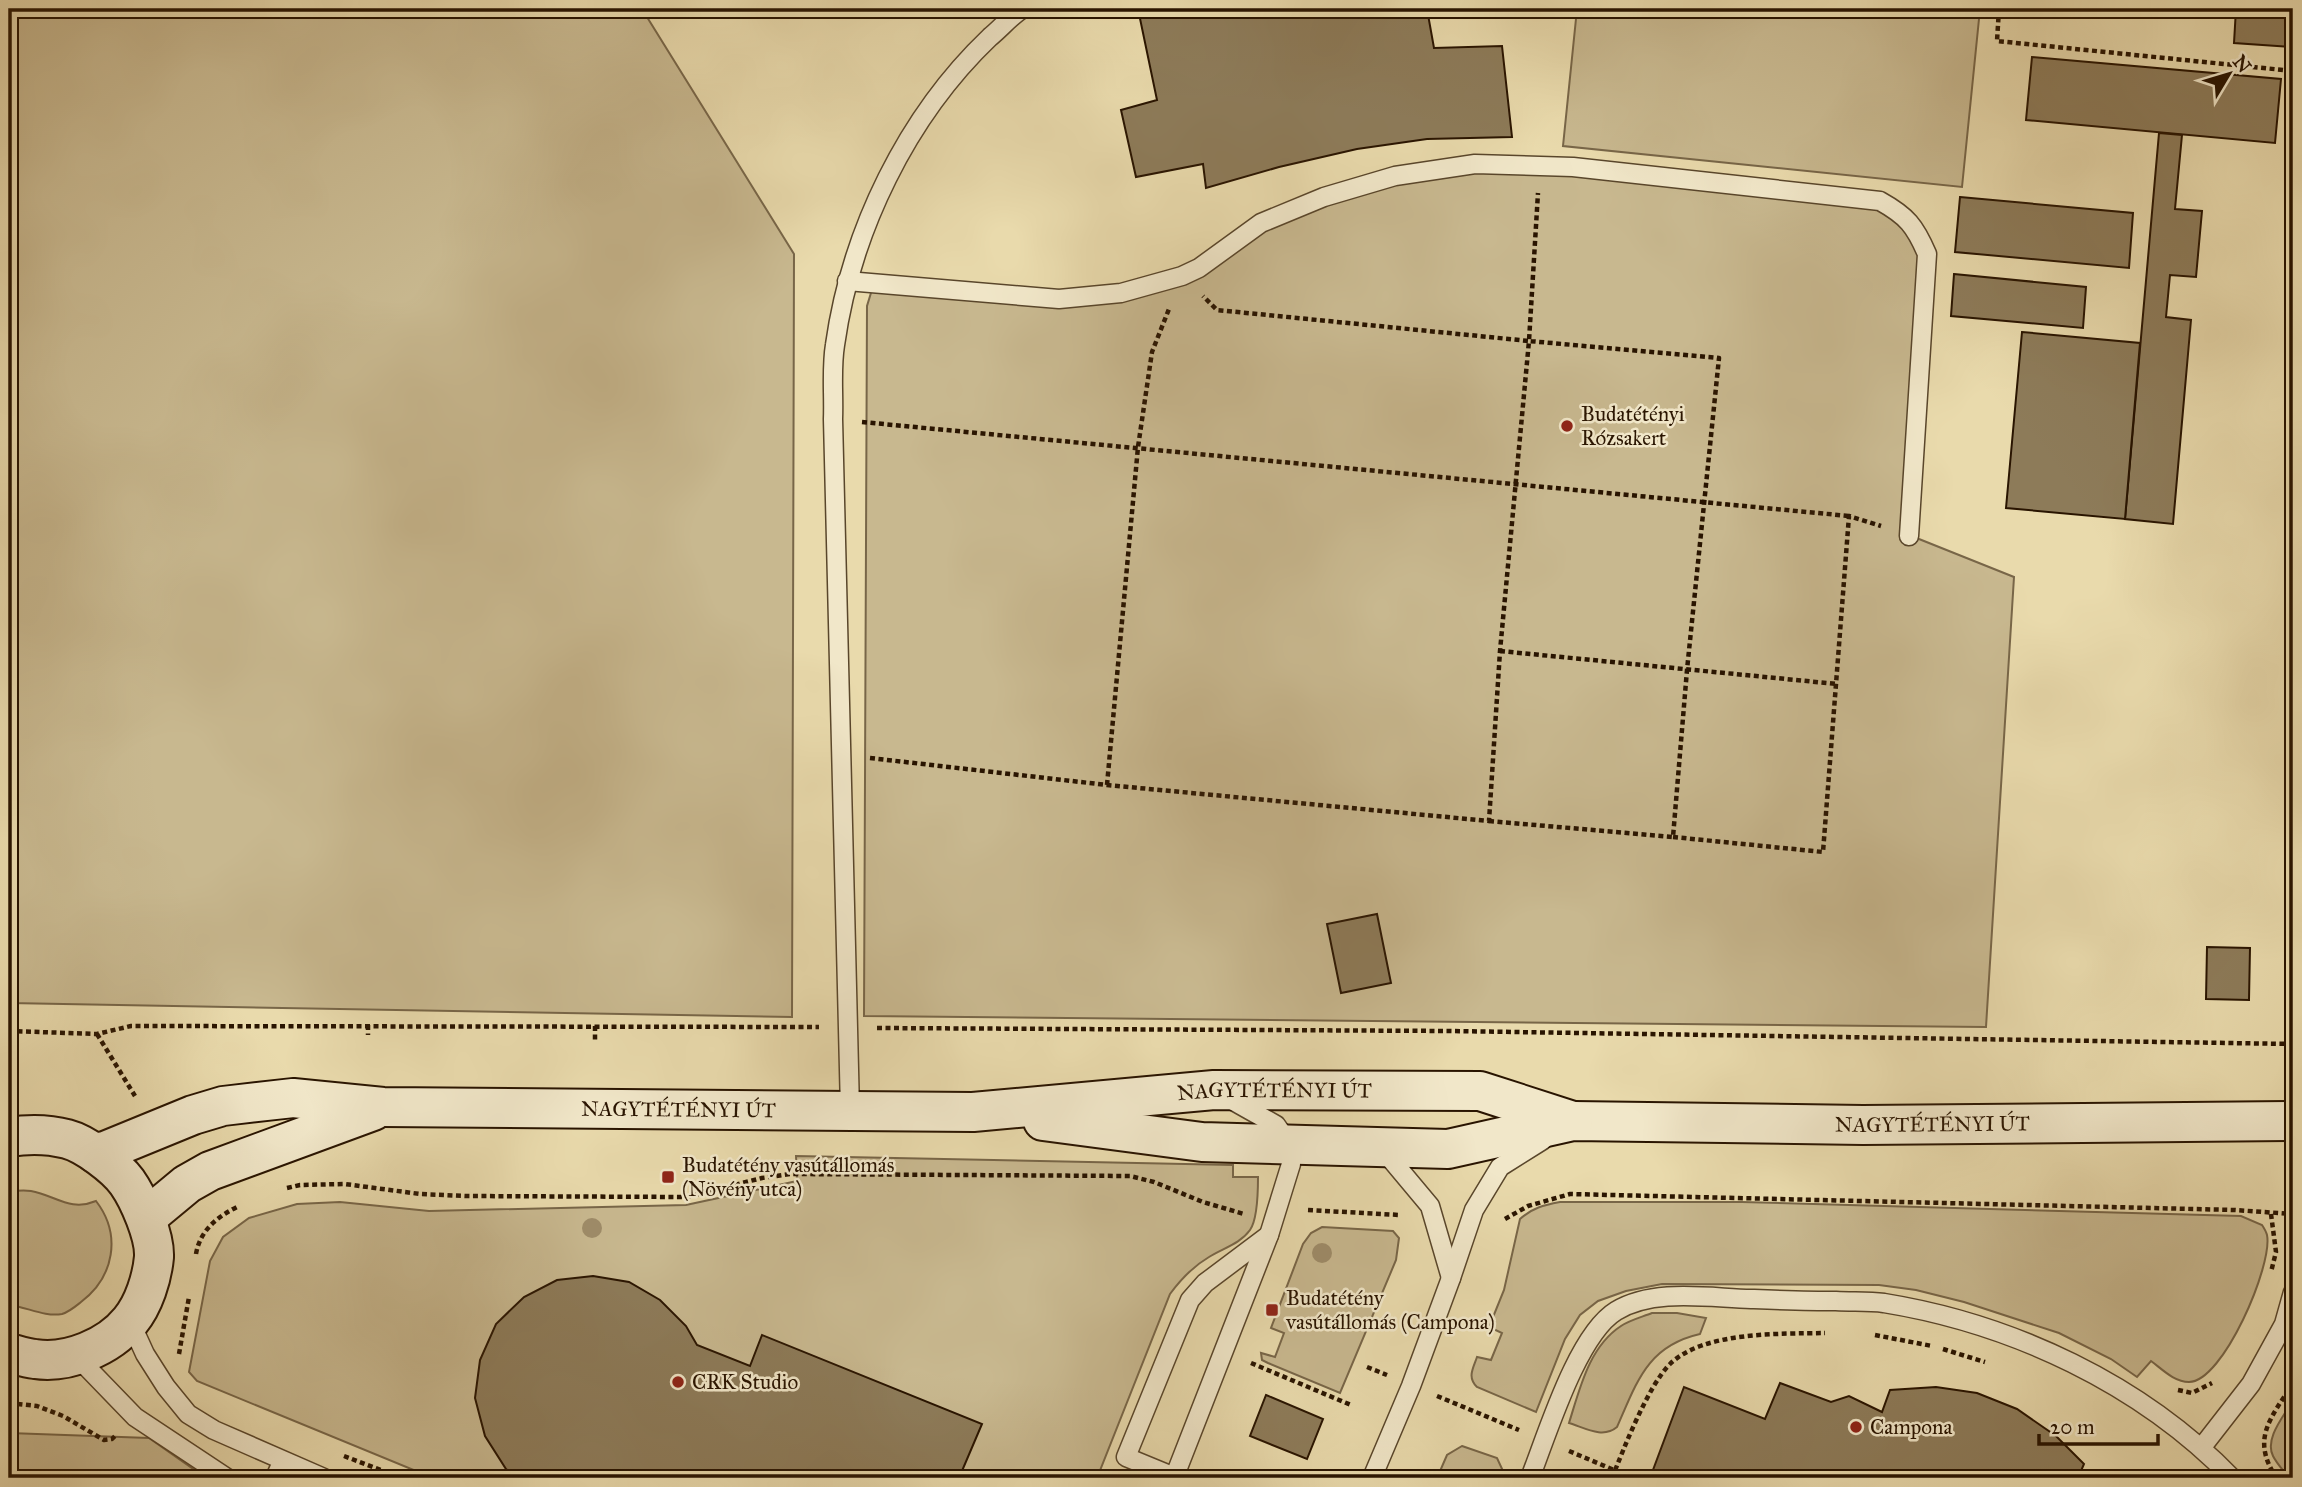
<svg xmlns="http://www.w3.org/2000/svg" width="2302" height="1487" viewBox="0 0 2302 1487" font-family="'IM FELL Great Primer',serif">
	<rect width="100%" height="100%" fill="#e9daac"/>
	<filter id="stains"><feTurbulence type="fractalNoise" baseFrequency=".00286" numOctaves="4"/><feColorMatrix values="0 0 0 0 .2 0 0 0 0 .09 0 0 0 0 .02 0 0 0 .5 -.17"/></filter>
	<radialGradient id="worn" r=".72"><stop offset=".6" stop-color="#630" stop-opacity="0"/><stop offset="1" stop-color="#630" stop-opacity=".3"/></radialGradient>
	<g fill="#c8b88f" stroke="#786648" stroke-width="2">
		<polygon points="9,9 642,9 794,254 792,1017 9,1003"/>
		<polygon points="1577,9 1980,9 1962,187 1563,146"/>
		<polygon points="1475,164 1880,201 1927,254 1909,535 2014,577 1986,1027 864,1016 867,306 874,283 1059,299 1182,276 1324,197"/>
		<path d="M796,1156L1233,1165V1177H1258C1258,1190 1257,1220 1250,1230C1240,1244 1223,1248 1209,1257C1192,1267 1181,1279 1170,1294L1097,1478H433L197,1381L189,1372L210,1261L223,1237L249,1218L297,1204L340,1202L429,1211L686,1205L797,1181Z"/>
		<path d="M9,1191C16,1191 24,1190 31,1191C55,1195 70,1212 96,1201C122,1235 114,1277 81,1302C76,1306 69,1312 62,1314C44,1317 27,1307 9,1305Z"/>
		<path d="M1560,1202H1742L2241,1216L2262,1225C2264,1228 2266,1231 2267,1235C2273,1265 2223,1382 2189,1382C2174,1382 2162,1369 2151,1361L2137,1377L2111,1359L2059,1333L1964,1302L1916,1290L1879,1285L1662,1284L1626,1291L1598,1301L1580,1315L1565,1339L1536,1412L1477,1387C1467,1377 1473,1369 1477,1357L1491,1360L1502,1333L1489,1327L1504,1290L1520,1219C1532,1208 1544,1205 1560,1202Z"/>
		<polygon points="1322,1227 1393,1231 1399,1238 1396,1260 1340,1393 1268,1363 1262,1360 1261,1353 1275,1357 1284,1333 1271,1328 1303,1244 1311,1233"/>
		<path d="M1652,1313H1677L1706,1318L1700,1334C1647,1346 1637,1382 1617,1427C1603,1439 1585,1428 1569,1423C1580,1388 1589,1347 1621,1326C1630,1320 1642,1317 1652,1313Z"/>
		<path d="M2293,1400V1478H2289C2284,1471 2277,1464 2273,1456C2264,1438 2285,1415 2293,1400Z"/>
		<polygon points="9,1433 149,1438 206,1478 9,1478"/>
		<polygon points="1462,1446 1497,1458 1503,1471 1502,1478 1437,1478 1447,1455"/>
	</g>
	<g fill="#8d7b59" stroke="#291400" stroke-width="2">
		<polygon points="1138,9 1427,9 1434,48 1502,46 1512,137 1427,139 1357,149 1279,167 1206,188 1203,164 1136,177 1121,110 1157,100"/>
		<polygon points="2236,9 2293,9 2293,47 2234,43"/>
		<polygon points="2032,57 2281,79 2275,143 2026,120"/>
		<polygon points="2159,133 2182,135 2175,209 2202,211 2196,277 2170,275 2166,317 2191,320 2173,524 2125,519"/>
		<polygon points="1960,197 2133,213 2129,268 1955,252"/>
		<polygon points="1954,274 2086,287 2083,328 1951,316"/>
		<polygon points="2022,332 2140,343 2125,519 2006,508"/>
		<polygon points="1377,914 1391,983 1341,993 1327,924"/>
		<polygon points="2207,947 2250,948 2249,1000 2206,999"/>
		<polygon points="593,1276 629,1282 660,1300 686,1326 697,1345 750,1366 762,1335 982,1424 959,1478 518,1478 506,1469 485,1436 475,1398 480,1360 496,1324 524,1297 557,1280"/>
		<polygon points="1780,1383 1831,1402 1849,1396 1882,1412 1890,1390 1936,1387 1977,1393 2017,1409 2056,1436 2084,1464 2078,1478 1650,1478 1684,1387 1765,1419"/>
		<polygon points="1266,1395 1323,1419 1307,1459 1250,1436"/>
	</g>
	<g fill="none" stroke-linecap="round" stroke-linejoin="round">
		<g stroke="#59462b" stroke-width="21">
			<g id="service">
				<path d="M847,281L1059,299L1121,293L1182,276L1199,268L1261,223L1324,197L1395,176L1475,164L1573,167L1880,201C1907,216 1915,226 1927,254L1909,536"/>
				<path d="M850,1110L833,419C834,395 831,369 835,345C851,231 907,116 990,37C1001,28 1010,17 1022,9"/>
				<polyline points="1384,1151 1430,1206 1451,1278"/>
				<polyline points="130,1321 145,1354 166,1387 188,1414 214,1430 324,1478"/>
				<polyline points="76,1356 135,1417 227,1478"/>
				<polyline points="2202,1447 2251,1384 2284,1324 2293,1292"/>
				<polyline points="275,1478 282,1462"/>
				<polyline points="1174,1478 1269,1235 1291,1164 1290,1145 1276,1125 1228,1098"/>
				<polyline points="1177,1478 1126,1457 1190,1300 1205,1283 1269,1235"/>
				<polyline points="1372,1478 1411,1386 1451,1278 1474,1210 1500,1167 1543,1140"/>
				<path d="M1530,1478C1547,1435 1577,1335 1616,1311C1654,1288 1709,1298 1751,1299C1780,1300 1808,1301 1836,1301C1852,1302 1868,1301 1884,1303C2013,1324 2141,1384 2232,1478"/>
			</g>
		</g>
		<g stroke="#291400" stroke-width="42">
			<g id="secondary">
				<path id="s1" d="M1043,1121L1202,1142L1448,1149L1573,1121L1863,1125L2293,1121"/>
				<path d="M9,1137C28,1134 48,1134 67,1139C86,1144 116,1167 127,1182C139,1199 155,1236 154,1257C152,1278 144,1304 130,1321C109,1347 68,1364 35,1359C26,1358 17,1355 9,1353"/>
				<path id="s2" d="M95,1153L105,1151L193,1115L223,1106L293,1098L383,1107L973,1112L1214,1090L1480,1091L1573,1121"/>
				<polyline points="146,1218 187,1184 210,1171 373,1111"/>
			</g>
		</g>
		<g stroke="#291400" stroke-width="4.5" stroke-dasharray="5 3.5" stroke-linecap="butt">
			<polyline points="1999,9 1997,41 2293,71"/>
			<polyline points="862,422 1849,516"/>
			<polyline points="1500,651 1837,684"/>
			<polyline points="870,758 1107,785 1489,821 1500,651 1529,341 1217,310 1203,296"/>
			<polyline points="1107,785 1138,447 1152,352 1169,309"/>
			<polyline points="1489,821 1673,837 1687,670 1719,358 1529,341 1538,193"/>
			<polyline points="1673,837 1823,852 1849,516 1881,526"/>
			<polyline points="368,1025 368,1035"/>
			<polyline points="595,1026 595,1041"/>
			<polyline points="877,1028 1450,1031 2293,1044"/>
			<polyline points="9,1031 97,1034 131,1026 819,1027"/>
			<polyline points="97,1034 135,1096"/>
			<polyline points="287,1188 300,1185 345,1184 420,1194 466,1196 687,1197 762,1178 790,1174 1130,1176 1154,1182 1203,1202 1244,1214"/>
			<polyline points="1308,1210 1400,1215"/>
			<polyline points="2271,1214 2276,1252 2271,1272"/>
			<polyline points="1505,1219 1528,1206 1570,1194 2235,1210 2293,1214"/>
			<path d="M196,1254C200,1230 218,1216 239,1206"/>
			<polyline points="1875,1335 1932,1346"/>
			<polyline points="1943,1349 1985,1362"/>
			<polyline points="179,1354 189,1297"/>
			<polyline points="1251,1363 1351,1405"/>
			<polyline points="1367,1367 1387,1375"/>
			<polyline points="2178,1390 2192,1393 2212,1383"/>
			<polyline points="1437,1396 1519,1430"/>
			<polyline points="9,1403 37,1406 63,1416 104,1440 112,1439 116,1435"/>
			<polyline points="1569,1451 1633,1478"/>
			<polyline points="344,1456 402,1478"/>
			<path d="M1612,1478C1624,1448 1648,1386 1670,1364C1704,1331 1780,1334 1825,1333"/>
			<path d="M2274,1478L2276,1477C2250,1438 2272,1417 2293,1383"/>
		</g>
		<use href="#service" stroke="#f1e7c9" stroke-width="18"/>
		<use href="#secondary" stroke="#f1e7c9" stroke-width="38"/>
	</g>
	<g fill="#9e8c69">
		<circle cx="592" cy="1228" r="10"/>
		<circle cx="1322" cy="1253" r="10"/>
	</g>
	<g fill="#8f2418" stroke="#f1e7c9" stroke-width="2.5">
		<circle cx="1567" cy="426" r="7"/>
		<rect x="661" y="1170" width="14" height="14" rx="3.5"/>
		<rect x="1265" y="1303" width="14" height="14" rx="3.5"/>
		<circle cx="678" cy="1382" r="7"/>
		<circle cx="1856" cy="1427" r="7"/>
	</g>
	<g text-anchor="middle" stroke-width="5" stroke-linejoin="round" paint-order="stroke">
		<g font-size="21" fill="#291400" stroke="#f1e7c9" text-anchor="start">
			<text x="1581" y="421">Budatétényi<tspan x="1581" dy="24">Rózsakert</tspan></text>
			<text x="682" y="1172">Budatétény vasútállomás<tspan x="682" dy="24">(Növény utca)</tspan></text>
			<text x="1286" y="1305">Budatétény<tspan x="1286" dy="24">vasútállomás (Campona)</tspan></text>
			<text x="692" y="1389">CRK Studio</text>
			<text x="1870" y="1434">Campona</text>
		</g>
		<g font-size="21" fill="#291400" stroke="#f1e7c9">
			<text dy="7" stroke="none"><textPath href="#s2" startOffset="1190">NAGYTÉTÉNYI ÚT</textPath></text>
			<text dy="7" stroke="none"><textPath href="#s2" startOffset="593">NAGYTÉTÉNYI ÚT</textPath></text>
			<text dy="7" stroke="none"><textPath href="#s1" startOffset="894">NAGYTÉTÉNYI ÚT</textPath></text>
		</g>
	</g>
	<rect width="2302" height="1487" fill="none" stroke="#e9daac" stroke-width="35"/>
	<rect x="10" y="10" width="2281" height="1466" fill="none" stroke="#291400" stroke-width="3.5"/>
	<rect x="18" y="18" width="2267" height="1452" fill="none" stroke="#291400" stroke-width="2"/>
	<g transform="translate(2229 74) rotate(52)" stroke="#f1e7c9" stroke-width="5" paint-order="stroke">
	<path d="M0-5L12 26L0 18L-12 26Z" fill="#291400"/>
	<text y="-10" font-size="19" font-weight="bold" text-anchor="middle" fill="#291400">N</text>
	</g>
	<path d="M2039 1434v10h119v-10" fill="none" stroke="#291400" stroke-width="3.5"/>
	<text x="2050" y="1434" font-size="21" fill="#291400" stroke="#f1e7c9" stroke-width="5" paint-order="stroke">20 m</text>
	<rect width="100%" height="100%" filter="url(#stains)"/>
	<rect width="100%" height="100%" fill="url(#worn)"/>
</svg>
